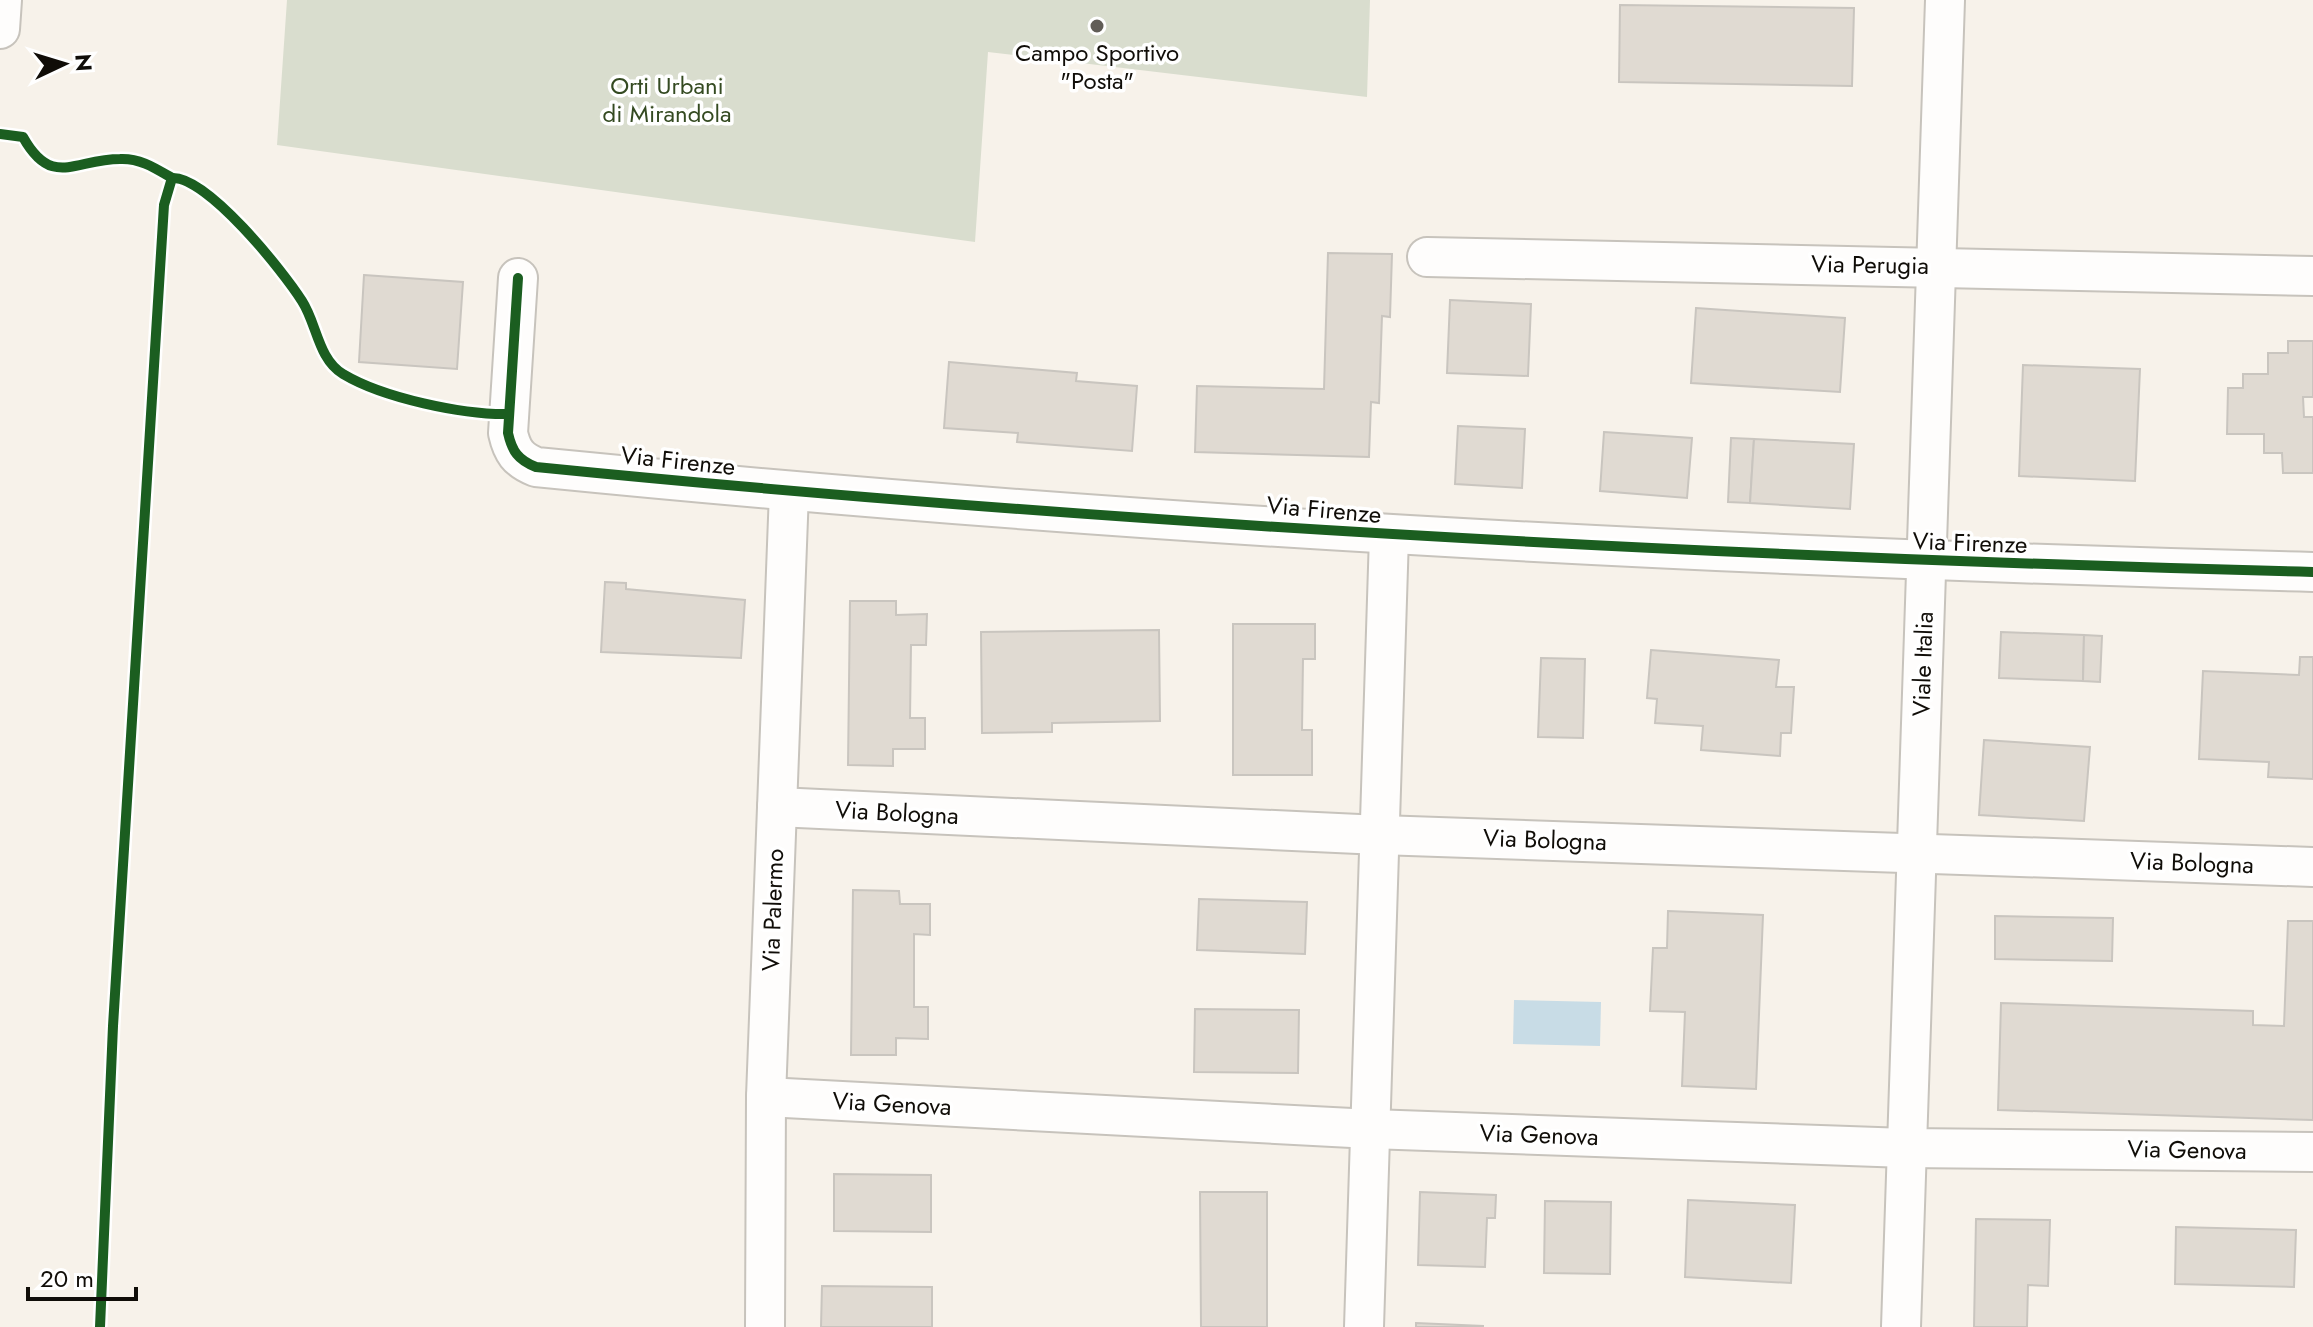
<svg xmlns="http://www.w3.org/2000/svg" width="2313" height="1327" viewBox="0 0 2313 1327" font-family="Jost,sans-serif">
	<rect width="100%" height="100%" fill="#f7f2ea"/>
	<polygon fill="#d9ddce" points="287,0 1370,0 1367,97 988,52 975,242 277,145"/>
	<polygon fill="#c8dce6" points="1514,1000 1601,1002 1600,1046 1513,1044"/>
	<g fill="#e0dad2" stroke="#c9c5bf" stroke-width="2">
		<polygon points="1620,5 1854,8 1852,86 1619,82"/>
		<polygon points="1328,253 1392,254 1390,317 1382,316 1379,403 1371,402 1369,457 1195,452 1197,386 1324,389"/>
		<polygon points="364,275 463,282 457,369 359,362"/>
		<polygon points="1450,300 1531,304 1528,376 1447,373"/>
		<polygon points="1696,308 1845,318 1840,392 1691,383"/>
		<polygon points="2288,341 2313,341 2313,397 2303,397 2304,417 2313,417 2313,473 2283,473 2282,453 2264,453 2264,434 2227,434 2228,388 2243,388 2243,374 2268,374 2268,353 2288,353"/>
		<polygon points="949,362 1077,373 1076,381 1137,386 1132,451 1017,442 1018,433 944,428"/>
		<polygon points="2023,365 2140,369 2135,481 2019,476"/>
		<polygon points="1458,426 1525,429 1522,488 1455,484"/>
		<polygon points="1604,432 1692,438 1687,498 1600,491"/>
		<polygon points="1731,438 1754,439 1750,503 1728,502"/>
		<polygon points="1754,439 1854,444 1850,509 1750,503"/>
		<polygon points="605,582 626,583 626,589 745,600 741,658 601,652"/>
		<polygon points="850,601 896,601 896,615 927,614 926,645 911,645 910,718 925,718 925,749 893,749 893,766 848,765"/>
		<polygon points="1233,624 1315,624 1315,659 1303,659 1302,730 1312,730 1312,775 1233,775"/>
		<polygon points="1159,630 1160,721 1052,723 1052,732 982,733 981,632"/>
		<polygon points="2001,632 2084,635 2083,681 1999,678"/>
		<polygon points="2084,635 2102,636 2100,682 2083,681"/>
		<polygon points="1651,650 1779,660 1776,687 1794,687 1791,733 1781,733 1780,756 1701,750 1703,726 1655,723 1657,699 1647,698"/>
		<polygon points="2300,657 2313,657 2313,779 2268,777 2269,762 2199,759 2203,671 2299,675"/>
		<polygon points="1541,658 1585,659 1583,738 1538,737"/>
		<polygon points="1984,740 2090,747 2084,821 1979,815"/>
		<polygon points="853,890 899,891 900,904 930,904 930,935 914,934 914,1007 928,1007 928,1039 896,1038 896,1055 851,1055"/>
		<polygon points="1199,899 1307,902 1305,954 1197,950"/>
		<polygon points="1668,911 1763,915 1756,1089 1682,1086 1685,1012 1650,1011 1653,948 1667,948"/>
		<polygon points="1995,916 2113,918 2112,961 1995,959"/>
		<polygon points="2288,921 2313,921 2313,1120 1998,1110 2001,1003 2253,1011 2253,1025 2284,1026"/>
		<polygon points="1195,1009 1299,1010 1298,1073 1194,1072"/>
		<polygon points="834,1174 931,1175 931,1232 834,1231"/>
		<polygon points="1200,1192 1267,1192 1267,1327 1201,1327"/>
		<polygon points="1420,1192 1496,1195 1495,1218 1487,1218 1485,1267 1418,1265"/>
		<polygon points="1688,1200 1795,1205 1791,1283 1685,1277"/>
		<polygon points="1545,1201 1611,1202 1610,1274 1544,1273"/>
		<polygon points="1976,1219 2050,1220 2048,1286 2028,1285 2027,1327 1974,1327"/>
		<polygon points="2176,1227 2296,1230 2294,1287 2175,1284"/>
		<polygon points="822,1286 932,1287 932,1327 821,1327"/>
		<polygon points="1416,1323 1483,1326 1483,1327 1416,1327"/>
	</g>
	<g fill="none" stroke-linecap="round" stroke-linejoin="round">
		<g stroke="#c7c3bc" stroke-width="42">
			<g id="minor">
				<polyline points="0,29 2,0"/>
				<polyline points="1427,257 2313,276"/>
				<path d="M518,278L508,433C512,451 518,460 536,467C1127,526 1720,557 2313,572"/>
				<polyline points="777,807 1380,835 2313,867"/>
				<polyline points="766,1097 1371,1129 1906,1148 2313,1152"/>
				<polyline points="765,1327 766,1097 789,492"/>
				<polyline points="1364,1327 1389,536"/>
				<polyline points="1901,1327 1945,0"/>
			</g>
		</g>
		<use href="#minor" stroke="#fefdfc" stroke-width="38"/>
		<g stroke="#fff" stroke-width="15">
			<g id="cycleway">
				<path d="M0,134L23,137C52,189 75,159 120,159C140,158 155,168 172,178"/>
				<path d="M518,278L508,433C512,451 518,460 536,467C1127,526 1720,557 2313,572"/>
				<path d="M100,1327L113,1026L164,205L172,178C207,176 283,271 302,301C317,324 318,359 343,374C383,398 463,415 509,414"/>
			</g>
		</g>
		<use href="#cycleway" stroke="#1b5e20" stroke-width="10"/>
	</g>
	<circle fill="#615d57" stroke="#fff" stroke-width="3" cx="1097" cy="26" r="8"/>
	<g text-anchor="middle" stroke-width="7" stroke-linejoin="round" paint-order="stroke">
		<g font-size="24" fill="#100d08" stroke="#fff">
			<text x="1097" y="61">Campo Sportivo<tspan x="1097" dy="28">"Posta"</tspan></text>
		</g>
		<g font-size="24" fill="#344a21" stroke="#fff">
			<text x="667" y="94">Orti Urbani<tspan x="667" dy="28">di Mirandola</tspan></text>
		</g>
		<g font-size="24" fill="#100d08" stroke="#fff">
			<text transform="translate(1870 265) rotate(1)" y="8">Via Perugia</text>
			<text transform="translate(678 461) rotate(6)" y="8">Via Firenze</text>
			<text transform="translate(1324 510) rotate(5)" y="8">Via Firenze</text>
			<text transform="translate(1970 543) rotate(2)" y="8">Via Firenze</text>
			<text transform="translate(1923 664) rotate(-88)" y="8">Viale Italia</text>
			<text transform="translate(897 813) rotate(3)" y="8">Via Bologna</text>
			<text transform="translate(1545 840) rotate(2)" y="8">Via Bologna</text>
			<text transform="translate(2192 863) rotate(2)" y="8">Via Bologna</text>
			<text transform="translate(773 910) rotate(-88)" y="8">Via Palermo</text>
			<text transform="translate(892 1104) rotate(3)" y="8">Via Genova</text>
			<text transform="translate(1539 1135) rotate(2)" y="8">Via Genova</text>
			<text transform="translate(2187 1150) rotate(1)" y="8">Via Genova</text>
		</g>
	</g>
	<g transform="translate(64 64) rotate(86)" stroke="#ffffff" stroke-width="6" paint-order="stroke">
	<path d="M0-6L14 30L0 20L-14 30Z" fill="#100d08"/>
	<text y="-12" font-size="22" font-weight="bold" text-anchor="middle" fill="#100d08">N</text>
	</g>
	<path d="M28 1287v12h108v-12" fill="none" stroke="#100d08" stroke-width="4"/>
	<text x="40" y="1287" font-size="24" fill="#100d08" stroke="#ffffff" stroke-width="6" paint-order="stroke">20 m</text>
</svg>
